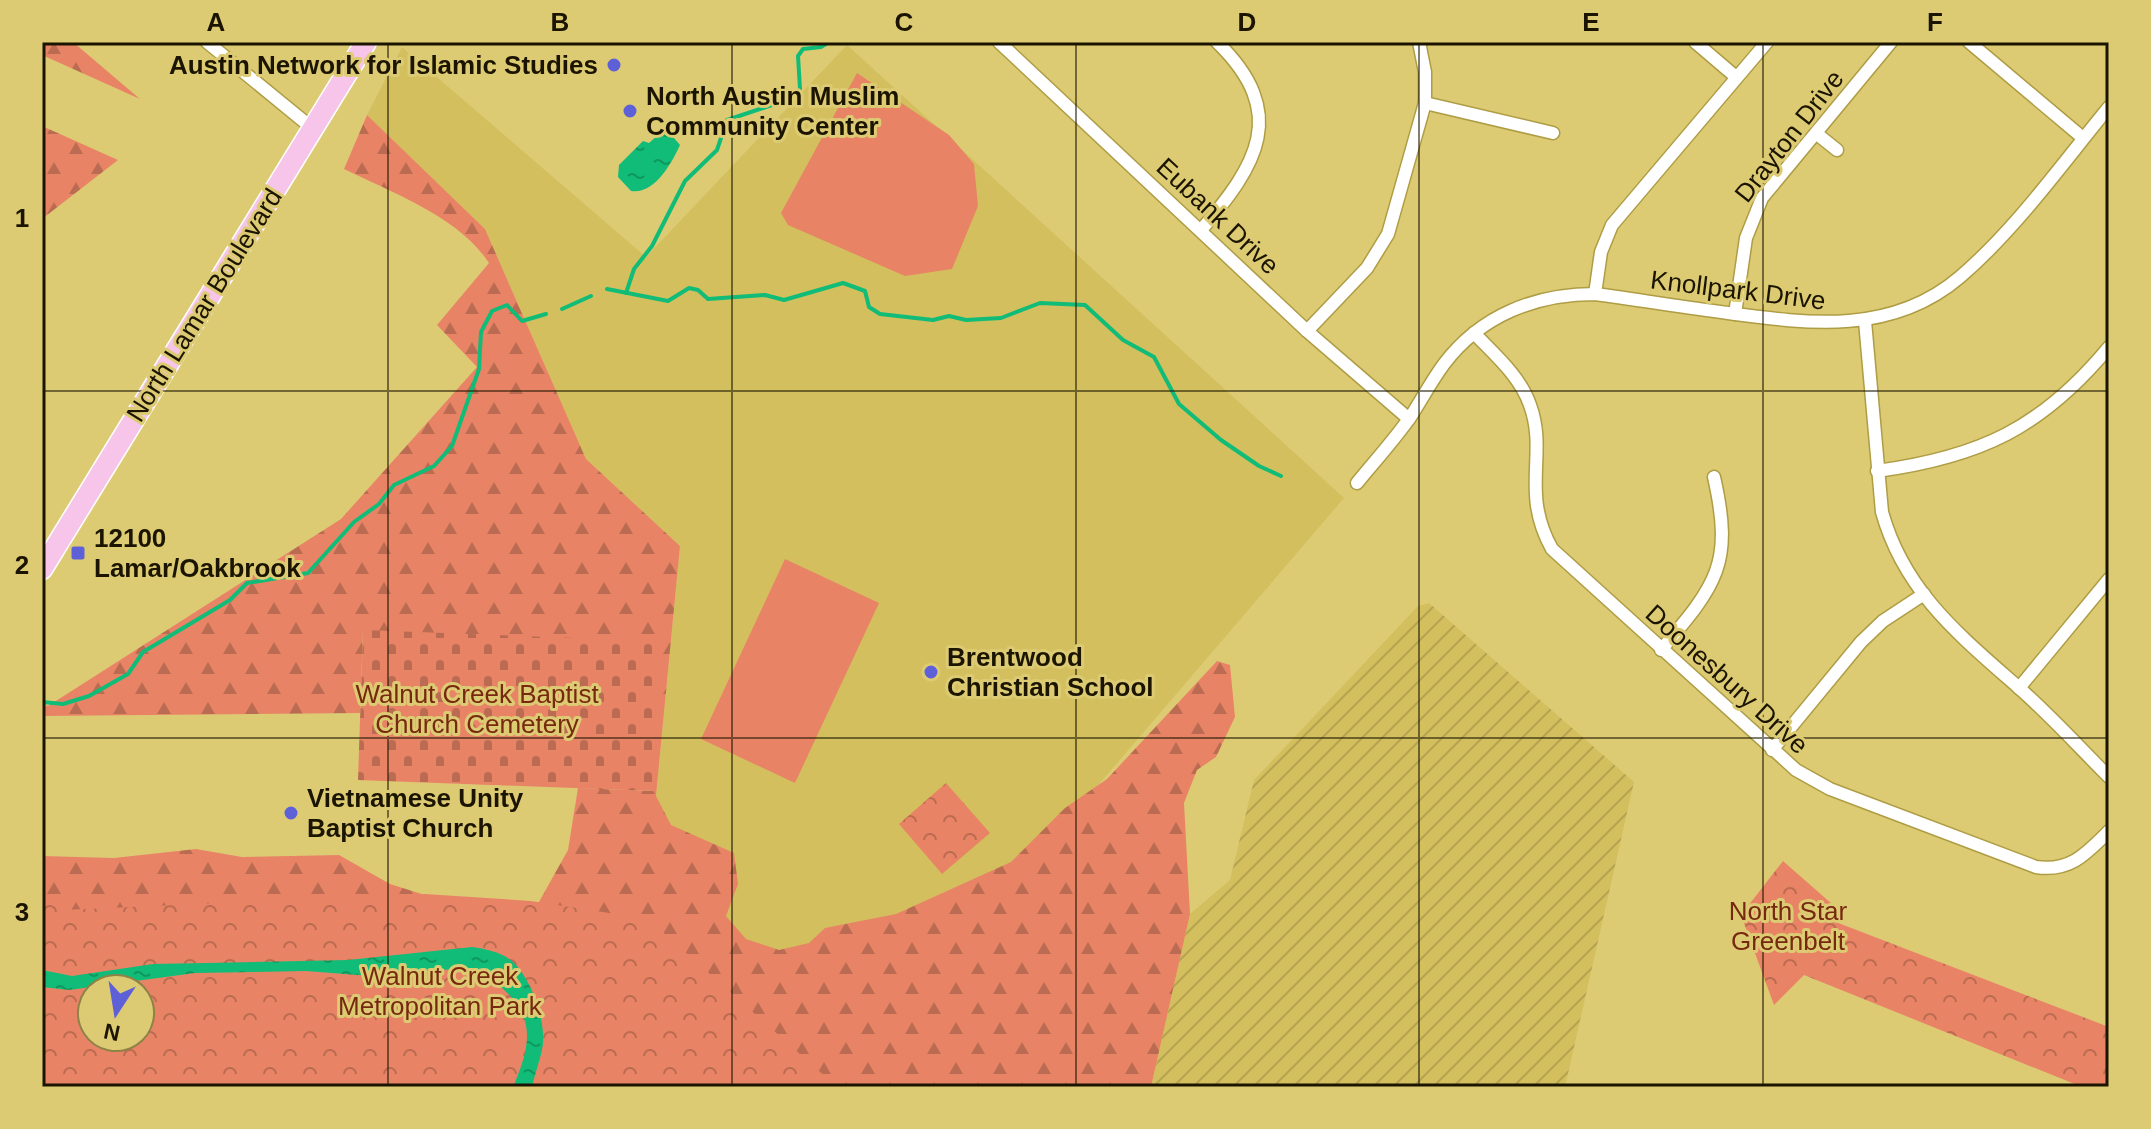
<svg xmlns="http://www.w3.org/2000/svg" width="2151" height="1129" viewBox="0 0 2151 1129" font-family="Arial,sans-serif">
	<defs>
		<pattern id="industrial-furrows" width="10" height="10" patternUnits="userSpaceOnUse" patternTransform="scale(2)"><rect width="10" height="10" fill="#d3bf5e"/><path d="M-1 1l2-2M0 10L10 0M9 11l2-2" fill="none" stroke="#b5a350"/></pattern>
		<pattern id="forest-firs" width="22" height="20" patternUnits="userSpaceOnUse" patternTransform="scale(2)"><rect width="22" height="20" fill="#e88465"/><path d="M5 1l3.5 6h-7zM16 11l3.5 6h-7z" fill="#bb6b51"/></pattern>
		<pattern id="cemetery-stones" width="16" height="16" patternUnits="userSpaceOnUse" patternTransform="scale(2)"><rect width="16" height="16" fill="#e88465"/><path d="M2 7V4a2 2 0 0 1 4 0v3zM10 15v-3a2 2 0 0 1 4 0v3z" fill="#bb6b51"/></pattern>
		<pattern id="park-crowns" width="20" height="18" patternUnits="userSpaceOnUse" patternTransform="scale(2)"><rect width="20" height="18" fill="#e88465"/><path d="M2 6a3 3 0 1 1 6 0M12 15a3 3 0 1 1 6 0" fill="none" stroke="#bb6b51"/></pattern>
		<pattern id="water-ripples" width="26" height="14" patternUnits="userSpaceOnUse" patternTransform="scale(2)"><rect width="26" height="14" fill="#10bc77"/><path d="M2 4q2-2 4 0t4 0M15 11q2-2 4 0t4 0" fill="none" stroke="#0e985f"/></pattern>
	</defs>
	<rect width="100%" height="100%" fill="#ddcb74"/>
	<polygon fill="#d3bf5e" points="847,45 1344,498 840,1087 648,919 656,798 680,546 586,459 485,229 367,115 402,47 646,257"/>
	<polygon fill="url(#industrial-furrows)" points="1429,603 1634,782 1565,1087 1151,1087 1190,914 1230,880 1254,780 1418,606"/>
	<g fill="url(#forest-firs)" fill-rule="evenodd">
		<polygon points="42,42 73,42 140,99 42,55"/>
		<path d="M367,115L485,229L586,459L680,546L656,796L671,825L734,853L738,884L726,916L746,939L779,950L809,943L825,928L896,914L1011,862L1065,808L1107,779L1217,661L1230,665L1235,717L1216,757L1197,770L1184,803L1190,914L1151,1087H42V856L114,858L196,849L242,857L339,855L390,884L428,896L535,909L568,850L578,788L654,791L363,630L360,713L42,716V704L48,706L341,519L477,367L437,325L489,263C459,217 393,193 344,169ZM92,989H140V1037H92Z"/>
		<polygon points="42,126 118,160 42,219"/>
	</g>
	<polygon fill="url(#cemetery-stones)" points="363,630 659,641 654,791 358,780"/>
	<g fill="url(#park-crowns)" fill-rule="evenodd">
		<polygon points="946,783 990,833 942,874 899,824"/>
		<polygon points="1783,861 1832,904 1828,919 2109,1027 2109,1087 2082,1087 1804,975 1774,1005 1741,915"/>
		<path d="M425,894L531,901L648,919L837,1087H42V901L63,910ZM92,989H140V1037H92Z"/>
	</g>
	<g fill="#e88465">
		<polygon points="857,73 949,135 974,164 978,206 952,269 905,276 788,225 781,213"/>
		<polygon points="785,559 879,603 795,783 701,739"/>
	</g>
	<g fill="url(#water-ripples)">
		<path d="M672,122L674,125L668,131L680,145C672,163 654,195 631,191L618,177L619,165L643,141L649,143Z"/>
		<path d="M472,947C486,949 502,952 513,962C532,980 545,1019 543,1044C541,1058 535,1073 532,1087H513C530,1047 537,1019 502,988C493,980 486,972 476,968L422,971L383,977L306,971L195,973L69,990L42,987V970L72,976L153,964L348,960Z"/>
	</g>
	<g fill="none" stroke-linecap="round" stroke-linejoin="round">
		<g stroke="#10bc77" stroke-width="4">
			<polyline points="607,289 668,301 689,288 698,290 708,299 765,295 784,300 843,283 865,291 869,307 880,314 933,320 949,316 966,320 1001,318 1040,303 1085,305 1123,340 1154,357 1179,404 1221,440 1259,466 1281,476"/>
			<polyline points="626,293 634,269 652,246 685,181 717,150 727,120 775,104 800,89 798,56 803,49 821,47 829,42"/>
			<polyline points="562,309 591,296"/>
			<polyline points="42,702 63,704 89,696 128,674 143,652 230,600 247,583 308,573 354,522 379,504 394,485 434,466 452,446 479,369 481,332 492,311 507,305 522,321 546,314"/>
		</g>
		<g stroke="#ae9d45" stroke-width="15">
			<g id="street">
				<polyline points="207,42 312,128"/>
				<polyline points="999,42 1307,331 1409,419"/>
				<polyline points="1695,42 1736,77"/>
				<polyline points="1969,42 2083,138"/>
				<polyline points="1425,103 1553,133"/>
				<polyline points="1817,134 1837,150"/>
				<path d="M1201,230C1257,165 1290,113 1217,42"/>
				<polyline points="1595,294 1601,252 1612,225 1767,42"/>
				<polyline points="1735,314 1746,238 1762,198 1891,42"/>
				<path d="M1865,321L1882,512C1904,591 1959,635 2018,687C2050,715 2079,747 2109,777"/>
				<polyline points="1307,331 1367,268 1388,234 1425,103 1425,72 1419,42"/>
				<path d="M1474,333C1495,355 1520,376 1530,405C1548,454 1520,492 1552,549L1796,770L1830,789L2036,867C2070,872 2086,854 2109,831"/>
				<path d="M1877,471C1980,457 2042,428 2109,347"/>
				<path d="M1357,483C1375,461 1395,439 1411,416C1422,399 1432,380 1444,364C1481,315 1536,294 1595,294C1639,300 1683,307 1728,313C1810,324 1892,335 1960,277C2016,229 2062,164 2109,107"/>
				<path d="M1661,650C1716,585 1734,565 1714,477"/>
				<polyline points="2019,688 2109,579"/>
				<polyline points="1772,750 1861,642 1883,621 1924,594"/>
			</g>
		</g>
		<g stroke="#fff" stroke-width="23">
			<polyline id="primary" points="42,569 366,42"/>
		</g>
		<use href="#street" stroke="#fff" stroke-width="12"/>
		<use href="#primary" stroke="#f7c5e9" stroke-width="20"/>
	</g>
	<path fill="none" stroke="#1a1400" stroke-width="2" stroke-opacity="0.55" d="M388,42V1087M732,42V1087M1076,42V1087M1419,42V1087M1763,42V1087M42,391H2109M42,738H2109"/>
	<g fill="#5e60d8" stroke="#ddcb74" stroke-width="3">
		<circle cx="614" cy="65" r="8"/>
		<circle cx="630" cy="111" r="8"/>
		<rect x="70" y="545" width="16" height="16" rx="4"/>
		<circle cx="931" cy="672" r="8"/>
		<circle cx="291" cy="813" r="8"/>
	</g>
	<g text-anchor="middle" stroke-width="6" stroke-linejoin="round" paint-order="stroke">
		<g font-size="26" font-weight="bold" fill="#1a1400" stroke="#ddcb74" text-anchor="start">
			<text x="598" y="74" text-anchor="end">Austin Network for Islamic Studies</text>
			<text x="646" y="105">North Austin Muslim<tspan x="646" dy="30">Community Center</tspan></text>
			<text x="94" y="547">12100<tspan x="94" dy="30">Lamar/Oakbrook</tspan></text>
			<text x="947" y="666">Brentwood<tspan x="947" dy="30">Christian School</tspan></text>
			<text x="307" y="807">Vietnamese Unity<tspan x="307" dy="30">Baptist Church</tspan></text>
		</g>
		<g font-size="26" fill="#1a1400" stroke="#ddcb74">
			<text transform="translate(1789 136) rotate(-52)" y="9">Drayton Drive</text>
			<text transform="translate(1218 216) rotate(43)" y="9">Eubank Drive</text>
			<text transform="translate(1738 290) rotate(7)" y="9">Knollpark Drive</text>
			<text transform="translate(204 305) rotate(-58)" y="9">North Lamar Boulevard</text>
			<text transform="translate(1727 679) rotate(42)" y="9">Doonesbury Drive</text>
		</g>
		<g font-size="26" fill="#77290f" stroke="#ddcb74">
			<text x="477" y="703">Walnut Creek Baptist<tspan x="477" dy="30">Church Cemetery</tspan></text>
			<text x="1788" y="920">North Star<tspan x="1788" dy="30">Greenbelt</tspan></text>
			<text x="440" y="985">Walnut Creek<tspan x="440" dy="30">Metropolitan Park</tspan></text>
		</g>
	</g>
	<rect width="2151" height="1129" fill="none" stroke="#ddcb74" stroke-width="88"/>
	<g transform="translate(116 1013) rotate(192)"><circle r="38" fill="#ddcb74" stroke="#8f8246" stroke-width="2"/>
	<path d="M0-6L14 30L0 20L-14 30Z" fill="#5e60d8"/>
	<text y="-12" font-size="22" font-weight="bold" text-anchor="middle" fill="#1a1400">N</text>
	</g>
	<rect x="44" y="44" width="2063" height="1041" fill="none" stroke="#1a1400" stroke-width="3"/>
	<g font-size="26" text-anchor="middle" font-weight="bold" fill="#1a1400">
		<text x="216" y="31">A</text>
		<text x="560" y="31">B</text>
		<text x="904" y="31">C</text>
		<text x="1247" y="31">D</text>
		<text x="1591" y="31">E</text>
		<text x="1935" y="31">F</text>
		<text x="22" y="227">1</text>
		<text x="22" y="574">2</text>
		<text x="22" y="921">3</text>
	</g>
</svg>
